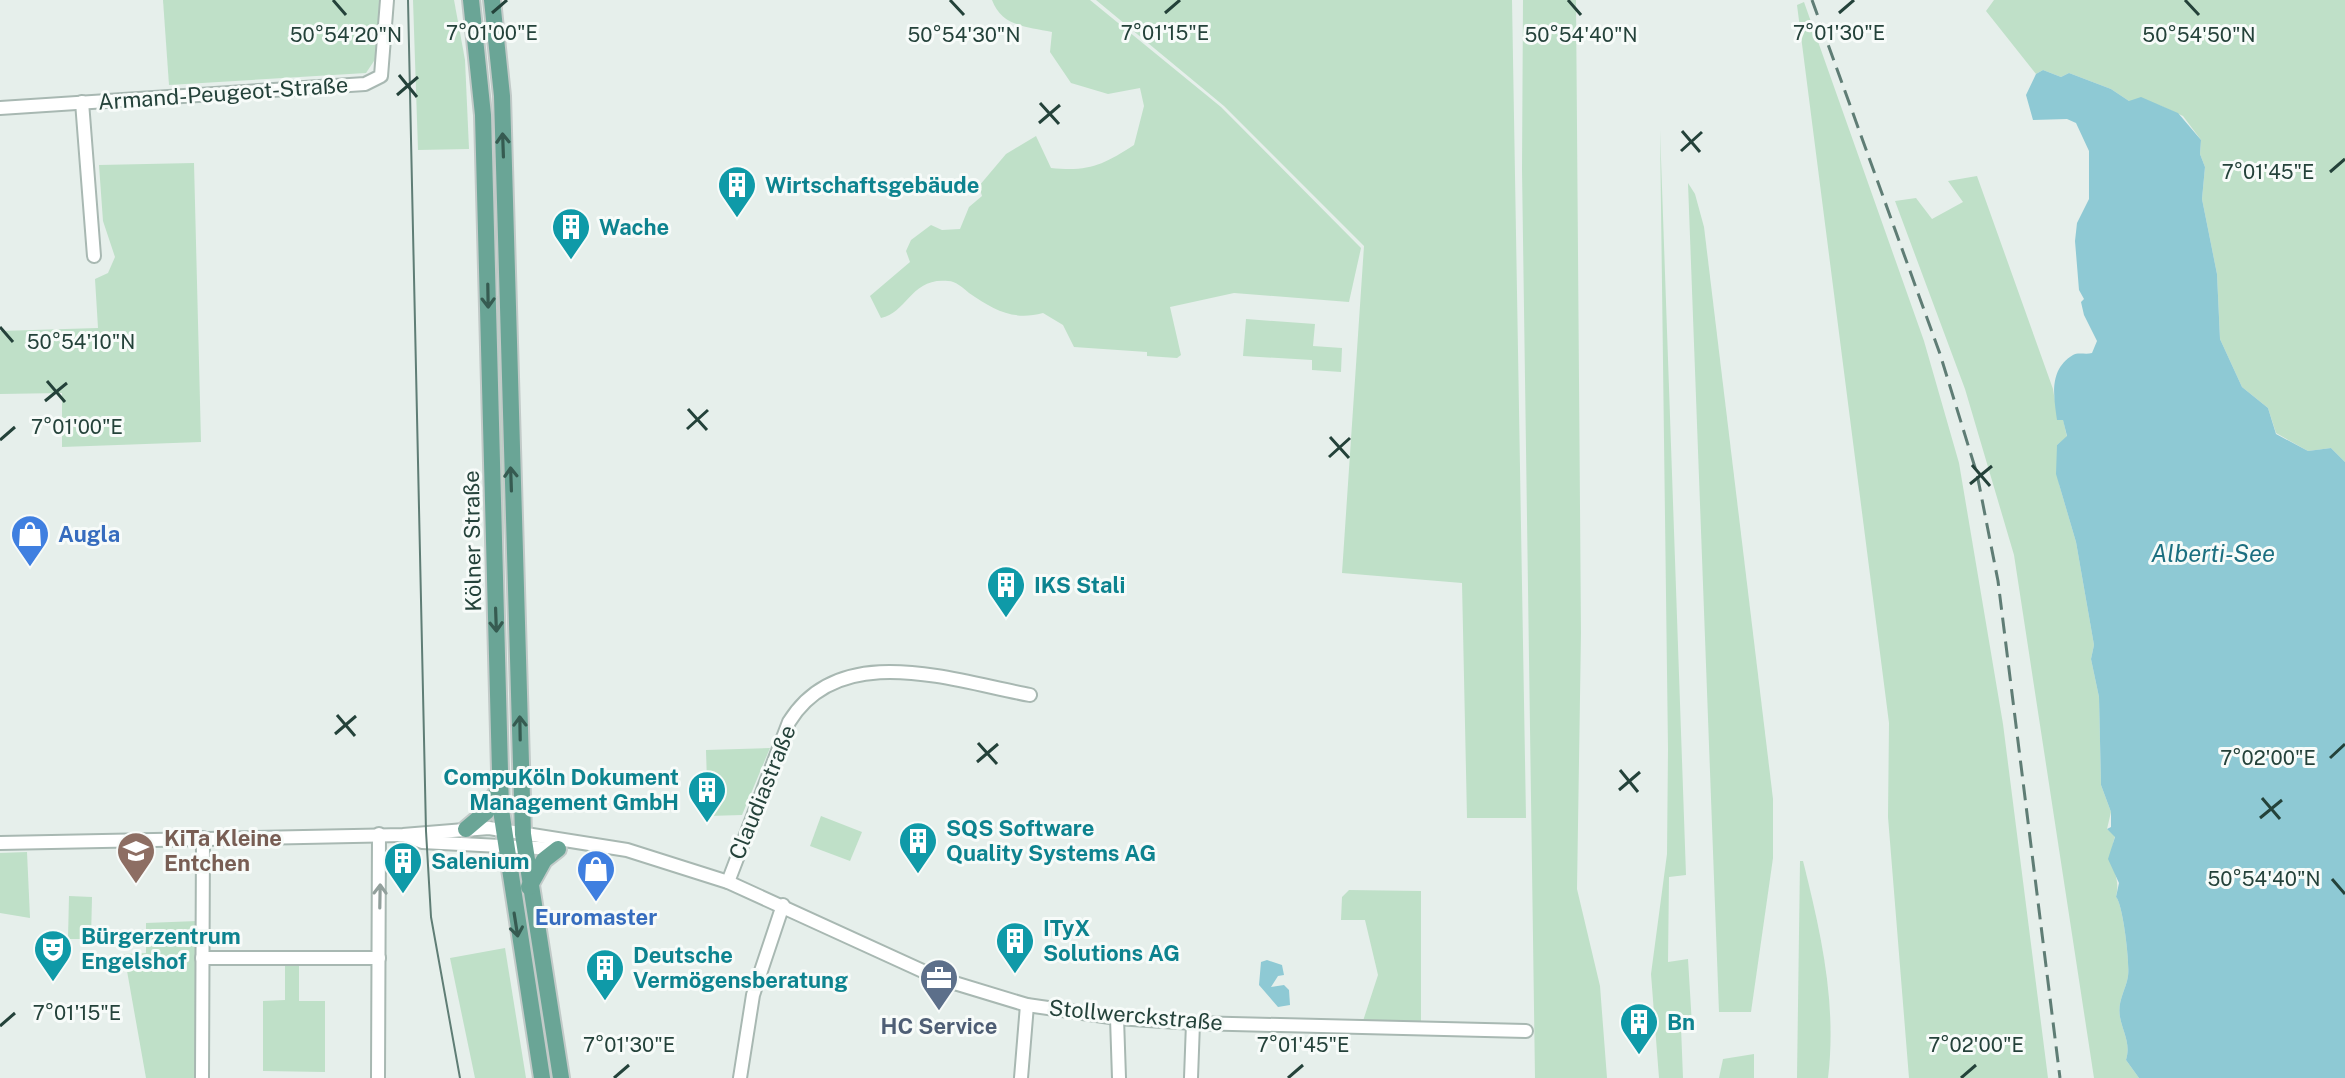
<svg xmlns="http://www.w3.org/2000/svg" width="2345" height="1078" viewBox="0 0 2345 1078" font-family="'Public Sans',sans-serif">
	<rect width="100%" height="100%" fill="#e6efeb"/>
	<g fill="#bfe0c8">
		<polygon points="163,0 379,0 378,55 366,73 169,85"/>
		<polygon points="413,0 454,0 465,60 469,149 418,150"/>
		<path d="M992,0H1090L1221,107L1361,248L1349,302L1234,293L1170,307L1181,355L1177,358L1147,356V352L1074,347L1063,325L1043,313C1013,321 994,310 969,293C963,288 956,281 948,281C911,277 907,313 881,318L870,296L910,262L906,251L911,240L931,225L942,230L960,229L969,207L982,196L979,186L1006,154L1036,136L1051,168C1089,172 1103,165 1134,145L1144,106L1140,88L1108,94L1071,83L1050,52L1052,32C1026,26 1002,27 992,0Z"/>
		<polygon points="1096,0 1512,0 1526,818 1467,818 1462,583 1342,573 1364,246 1224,106"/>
		<polygon points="1523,0 1576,0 1581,633 1577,889 1600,986 1607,1078 1535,1078 1522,169"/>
		<polygon points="1994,0 2345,0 2345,462 2331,448 2308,451 2276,433 2268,408 2242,387 2220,339 2217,274 2202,199 2205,167 2200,154 2201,140 2183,116 2159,105 2129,101 2111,89 2069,73 2061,77 2043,70 2036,74 1986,11"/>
		<polygon points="1804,2 1924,341 1959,463 2003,724 2048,1078 1909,1078 1888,817 1889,723 1797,5"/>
		<polygon points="1660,130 1686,875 1669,877 1668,962 1688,959 1692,1025 1681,1027 1683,1078 1659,1078 1651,974 1667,854 1668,749"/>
		<polygon points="194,163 201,442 62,447 62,393 0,394 0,331 98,328 95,279 108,273 115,257 103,221 99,165"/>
		<path d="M1977,176L2053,389L2058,420L2063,419L2067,437L2057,445L2059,484L2076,542L2094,645L2091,659L2099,697L2101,785L2111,812L2107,829L2115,836C2105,870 2122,871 2116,897C2123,904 2130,964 2128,976C2126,990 2117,1001 2120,1017C2123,1033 2131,1043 2126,1060L2139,1078H2094L2014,555L1965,389L1895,201L1916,198L1932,219L1963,202L1948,181Z"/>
		<polygon points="1688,183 1695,194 1704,227 1773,799 1773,858 1751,1012 1719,1012"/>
		<polygon points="493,296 502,296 504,544 502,542"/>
		<polygon points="1246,319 1315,324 1313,346 1342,348 1341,372 1312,370 1312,360 1243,356"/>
		<polygon points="770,748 742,815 708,816 706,750"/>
		<polygon points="821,816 862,832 850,861 810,846"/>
		<polygon points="27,852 30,918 0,913 0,853"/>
		<path d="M1800,861H1803C1821,933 1837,1004 1828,1078H1797Z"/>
		<polygon points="1349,890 1421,891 1421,1021 1363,1021 1378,975 1365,920 1341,920 1342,897"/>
		<polygon points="69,896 92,897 91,939 68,939"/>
		<polygon points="197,921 197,1078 146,1078 124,954 146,953 146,923"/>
		<polygon points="505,948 526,1078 475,1078 450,958"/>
		<polygon points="285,963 299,963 299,1001 325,1001 325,1072 263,1071 263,1001 285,1000"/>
		<polygon points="1754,1054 1754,1078 1719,1078 1723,1059"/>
	</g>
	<g fill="#8ec9d4">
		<path d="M2043,70L2061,77L2069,73L2111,89L2129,101L2141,97L2178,113L2201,140L2200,154L2205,167L2202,199L2217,274L2220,339L2242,387L2268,408L2276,434L2308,451L2331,448L2345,462V1078H2139L2126,1060C2131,1043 2123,1033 2120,1017C2117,1001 2126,990 2128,976C2130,964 2123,904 2116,897L2119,883L2108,859L2115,837L2107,829L2111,827V812L2101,785L2099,697L2091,659L2094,645L2076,542L2056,474L2057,445L2067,436L2063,420H2057C2054,397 2048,370 2073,355C2078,352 2086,355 2092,353L2097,341L2084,315L2081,302L2084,299L2079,290L2075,241L2077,223L2089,199V151L2076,123L2067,119L2033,120L2026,95L2036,74Z"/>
		<polygon points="1267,960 1282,965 1284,975 1278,976 1271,987 1284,985 1289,990 1290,1005 1278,1007 1259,985 1261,962"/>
	</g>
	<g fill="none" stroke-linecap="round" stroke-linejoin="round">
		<g stroke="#a8b8b2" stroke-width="16">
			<g id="minor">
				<polyline points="82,102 94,256"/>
				<polyline points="0,108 365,84 381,76 387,0"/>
				<polyline points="406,836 422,842 558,849"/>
				<polyline points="0,843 403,835 489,828 627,850 728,882 938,978 1027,1005 1117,1018 1193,1023 1526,1031"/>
				<path d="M728,882L789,722C840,639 953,681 1030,695"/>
				<polyline points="202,958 379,958"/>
				<polyline points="1117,1018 1119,1078"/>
				<polyline points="202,1078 203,838"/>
				<polyline points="378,1078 379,834"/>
				<polyline points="740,1078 753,995 783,905"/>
				<polyline points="1021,1078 1027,1005"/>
				<polyline points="1191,1078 1193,1023"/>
			</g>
		</g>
		<g stroke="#c2cac8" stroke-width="20">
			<g id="major">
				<polyline points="471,0 483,115 501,810 542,1078"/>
				<polyline points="492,0 502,96 523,834 561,1078"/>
				<polyline points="466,829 486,812 500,787"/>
				<polyline points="529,887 544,860 558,849"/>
			</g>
		</g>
		<use href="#minor" stroke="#fff" stroke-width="12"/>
		<use href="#major" stroke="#6aa596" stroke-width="16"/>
		<polyline stroke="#5f7d75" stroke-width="2" points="408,0 426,831 431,917 460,1078"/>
		<polyline stroke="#5f7d75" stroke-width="3" stroke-dasharray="16 8" stroke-linecap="butt" points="1812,0 1940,354 1977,474 1998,581 2060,1078"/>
	</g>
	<defs><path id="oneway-shaft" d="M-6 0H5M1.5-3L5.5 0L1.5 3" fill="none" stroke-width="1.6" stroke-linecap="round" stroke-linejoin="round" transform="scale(2)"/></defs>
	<g stroke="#365b51">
		<use href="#oneway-shaft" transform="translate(503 145) rotate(-92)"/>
		<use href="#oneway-shaft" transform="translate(488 296) rotate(89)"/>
		<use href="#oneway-shaft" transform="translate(511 479) rotate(-92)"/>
		<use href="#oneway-shaft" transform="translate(496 620) rotate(88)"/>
		<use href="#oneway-shaft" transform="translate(520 728) rotate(-91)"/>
		<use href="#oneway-shaft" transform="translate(516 925) rotate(81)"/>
	</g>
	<use stroke="#92a09c" href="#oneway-shaft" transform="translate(380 896) rotate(-89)"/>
	<path fill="none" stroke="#24423a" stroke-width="3" d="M333,0L346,15M950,0L964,15M1568,0L1581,15M2185,0L2199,15M492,13L507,0M1165,13L1180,0M1839,13L1854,0M399,75L417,97M397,95L418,77M1040,103L1059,124M1039,123L1060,105M1682,131L1700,152M1681,151L1702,132M2330,172L2345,159M0,327L13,342M47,381L65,402M45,401L67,383M688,409L707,430M687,429L708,410M1330,437L1349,458M0,440L15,427M1329,457L1350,438M1972,465L1990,486M1970,484L1992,466M337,715L355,736M335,734L356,716M978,743L997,764M2330,758L2345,744M977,762L998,744M1620,770L1638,792M1619,790L1640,772M2262,798L2280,819M2260,818L2282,800M2332,879L2345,894M0,1026L15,1013M614,1078L629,1065M1288,1078L1303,1065M1961,1078L1976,1065"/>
	<defs>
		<g id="building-pin" transform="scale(2)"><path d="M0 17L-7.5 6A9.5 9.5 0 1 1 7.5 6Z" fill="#0f9aa8" stroke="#f7fbf9"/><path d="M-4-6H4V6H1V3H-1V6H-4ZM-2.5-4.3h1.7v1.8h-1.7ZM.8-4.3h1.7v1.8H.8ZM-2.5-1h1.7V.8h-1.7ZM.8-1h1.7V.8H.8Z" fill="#fff"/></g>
		<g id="shop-pin" transform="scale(2)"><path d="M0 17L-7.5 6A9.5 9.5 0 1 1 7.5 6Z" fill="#3f7fe0" stroke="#f7fbf9"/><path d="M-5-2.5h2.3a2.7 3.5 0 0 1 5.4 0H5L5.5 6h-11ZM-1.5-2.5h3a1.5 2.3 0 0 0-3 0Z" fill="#fff"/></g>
		<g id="school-pin" transform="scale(2)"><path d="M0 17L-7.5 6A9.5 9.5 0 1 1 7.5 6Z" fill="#8d6e63" stroke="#f7fbf9"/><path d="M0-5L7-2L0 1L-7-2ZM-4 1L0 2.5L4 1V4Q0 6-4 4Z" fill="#fff"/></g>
		<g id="theatre-pin" transform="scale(2)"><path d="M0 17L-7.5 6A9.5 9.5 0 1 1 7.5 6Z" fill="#0f9aa8" stroke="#f7fbf9"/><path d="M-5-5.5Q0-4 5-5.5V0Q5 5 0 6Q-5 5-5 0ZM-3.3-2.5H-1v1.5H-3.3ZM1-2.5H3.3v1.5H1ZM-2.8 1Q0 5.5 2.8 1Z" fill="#fff"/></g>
		<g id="office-pin" transform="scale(2)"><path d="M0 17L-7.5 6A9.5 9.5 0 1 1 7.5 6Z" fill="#5c6f8a" stroke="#f7fbf9"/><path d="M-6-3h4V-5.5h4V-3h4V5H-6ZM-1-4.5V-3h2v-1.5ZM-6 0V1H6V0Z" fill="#fff"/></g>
	</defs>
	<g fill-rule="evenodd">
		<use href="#building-pin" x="737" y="185"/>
		<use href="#building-pin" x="571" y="227"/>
		<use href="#shop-pin" x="30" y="534"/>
		<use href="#building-pin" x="1006" y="585"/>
		<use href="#building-pin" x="707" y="790"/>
		<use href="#building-pin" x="918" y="841"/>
		<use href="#school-pin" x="136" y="851"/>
		<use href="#building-pin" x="403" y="861"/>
		<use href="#shop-pin" x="596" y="869"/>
		<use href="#building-pin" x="1015" y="941"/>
		<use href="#theatre-pin" x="53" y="949"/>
		<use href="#building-pin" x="605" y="968"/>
		<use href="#office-pin" x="939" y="978"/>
		<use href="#building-pin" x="1639" y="1022"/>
	</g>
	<g text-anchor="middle" stroke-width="6" stroke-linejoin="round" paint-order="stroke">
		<g font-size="22" fill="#24423a" stroke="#f7fbf9">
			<text transform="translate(223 93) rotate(-4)" y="8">Armand-Peugeot-Straße</text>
			<text transform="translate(472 541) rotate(-91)" y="8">Kölner Straße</text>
			<text transform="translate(762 792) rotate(-68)" y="8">Claudiastraße</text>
			<text transform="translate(1136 1015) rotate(5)" y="8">Stollwerckstraße</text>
		</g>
		<g font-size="22" font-weight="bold" fill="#0d838f" stroke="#f7fbf9" text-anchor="start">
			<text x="765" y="193">Wirtschaftsgebäude</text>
			<text x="599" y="235">Wache</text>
			<text x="1034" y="593">IKS Stali</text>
			<text x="679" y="785" text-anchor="end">CompuKöln Dokument<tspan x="679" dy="25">Management GmbH</tspan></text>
			<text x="946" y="836">SQS Software<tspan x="946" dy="25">Quality Systems AG</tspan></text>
			<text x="431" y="869">Salenium</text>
			<text x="1043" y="936">ITyX<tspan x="1043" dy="25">Solutions AG</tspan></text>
			<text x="81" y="944">Bürgerzentrum<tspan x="81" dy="25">Engelshof</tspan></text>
			<text x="633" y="963">Deutsche<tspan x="633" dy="25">Vermögensberatung</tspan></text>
			<text x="1667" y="1030">Bn</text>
		</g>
		<g font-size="22" font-weight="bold" fill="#366cbe" stroke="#f7fbf9" text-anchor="start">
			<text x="58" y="542">Augla</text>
			<text x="596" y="925" text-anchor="middle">Euromaster</text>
		</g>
		<g font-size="22" font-weight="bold" fill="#785e54" stroke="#f7fbf9" text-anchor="start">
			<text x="164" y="846">KiTa Kleine<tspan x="164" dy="25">Entchen</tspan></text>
		</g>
		<g font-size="22" font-weight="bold" fill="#4e5e75" stroke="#f7fbf9">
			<text x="939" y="1034">HC Service</text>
		</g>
		<g font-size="24" font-style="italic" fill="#1c6f80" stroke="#f7fbf9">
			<text x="2213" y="562">Alberti-See</text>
		</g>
	</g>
	<g font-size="20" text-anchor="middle" fill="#24423a" stroke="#f7fbf9" stroke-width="6" stroke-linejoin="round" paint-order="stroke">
		<text x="492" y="40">7°01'00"E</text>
		<text x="1165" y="40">7°01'15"E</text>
		<text x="1839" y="40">7°01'30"E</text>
		<text x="2199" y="42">50°54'50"N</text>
		<text x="346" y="42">50°54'20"N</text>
		<text x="964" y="42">50°54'30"N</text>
		<text x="1581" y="42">50°54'40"N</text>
		<text x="2268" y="179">7°01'45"E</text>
		<text x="81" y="349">50°54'10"N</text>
		<text x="77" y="434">7°01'00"E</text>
		<text x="2268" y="765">7°02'00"E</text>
		<text x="2264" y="886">50°54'40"N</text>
		<text x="77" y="1020">7°01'15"E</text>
		<text x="629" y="1052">7°01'30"E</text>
		<text x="1303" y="1052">7°01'45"E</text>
		<text x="1976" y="1052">7°02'00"E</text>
	</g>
</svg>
